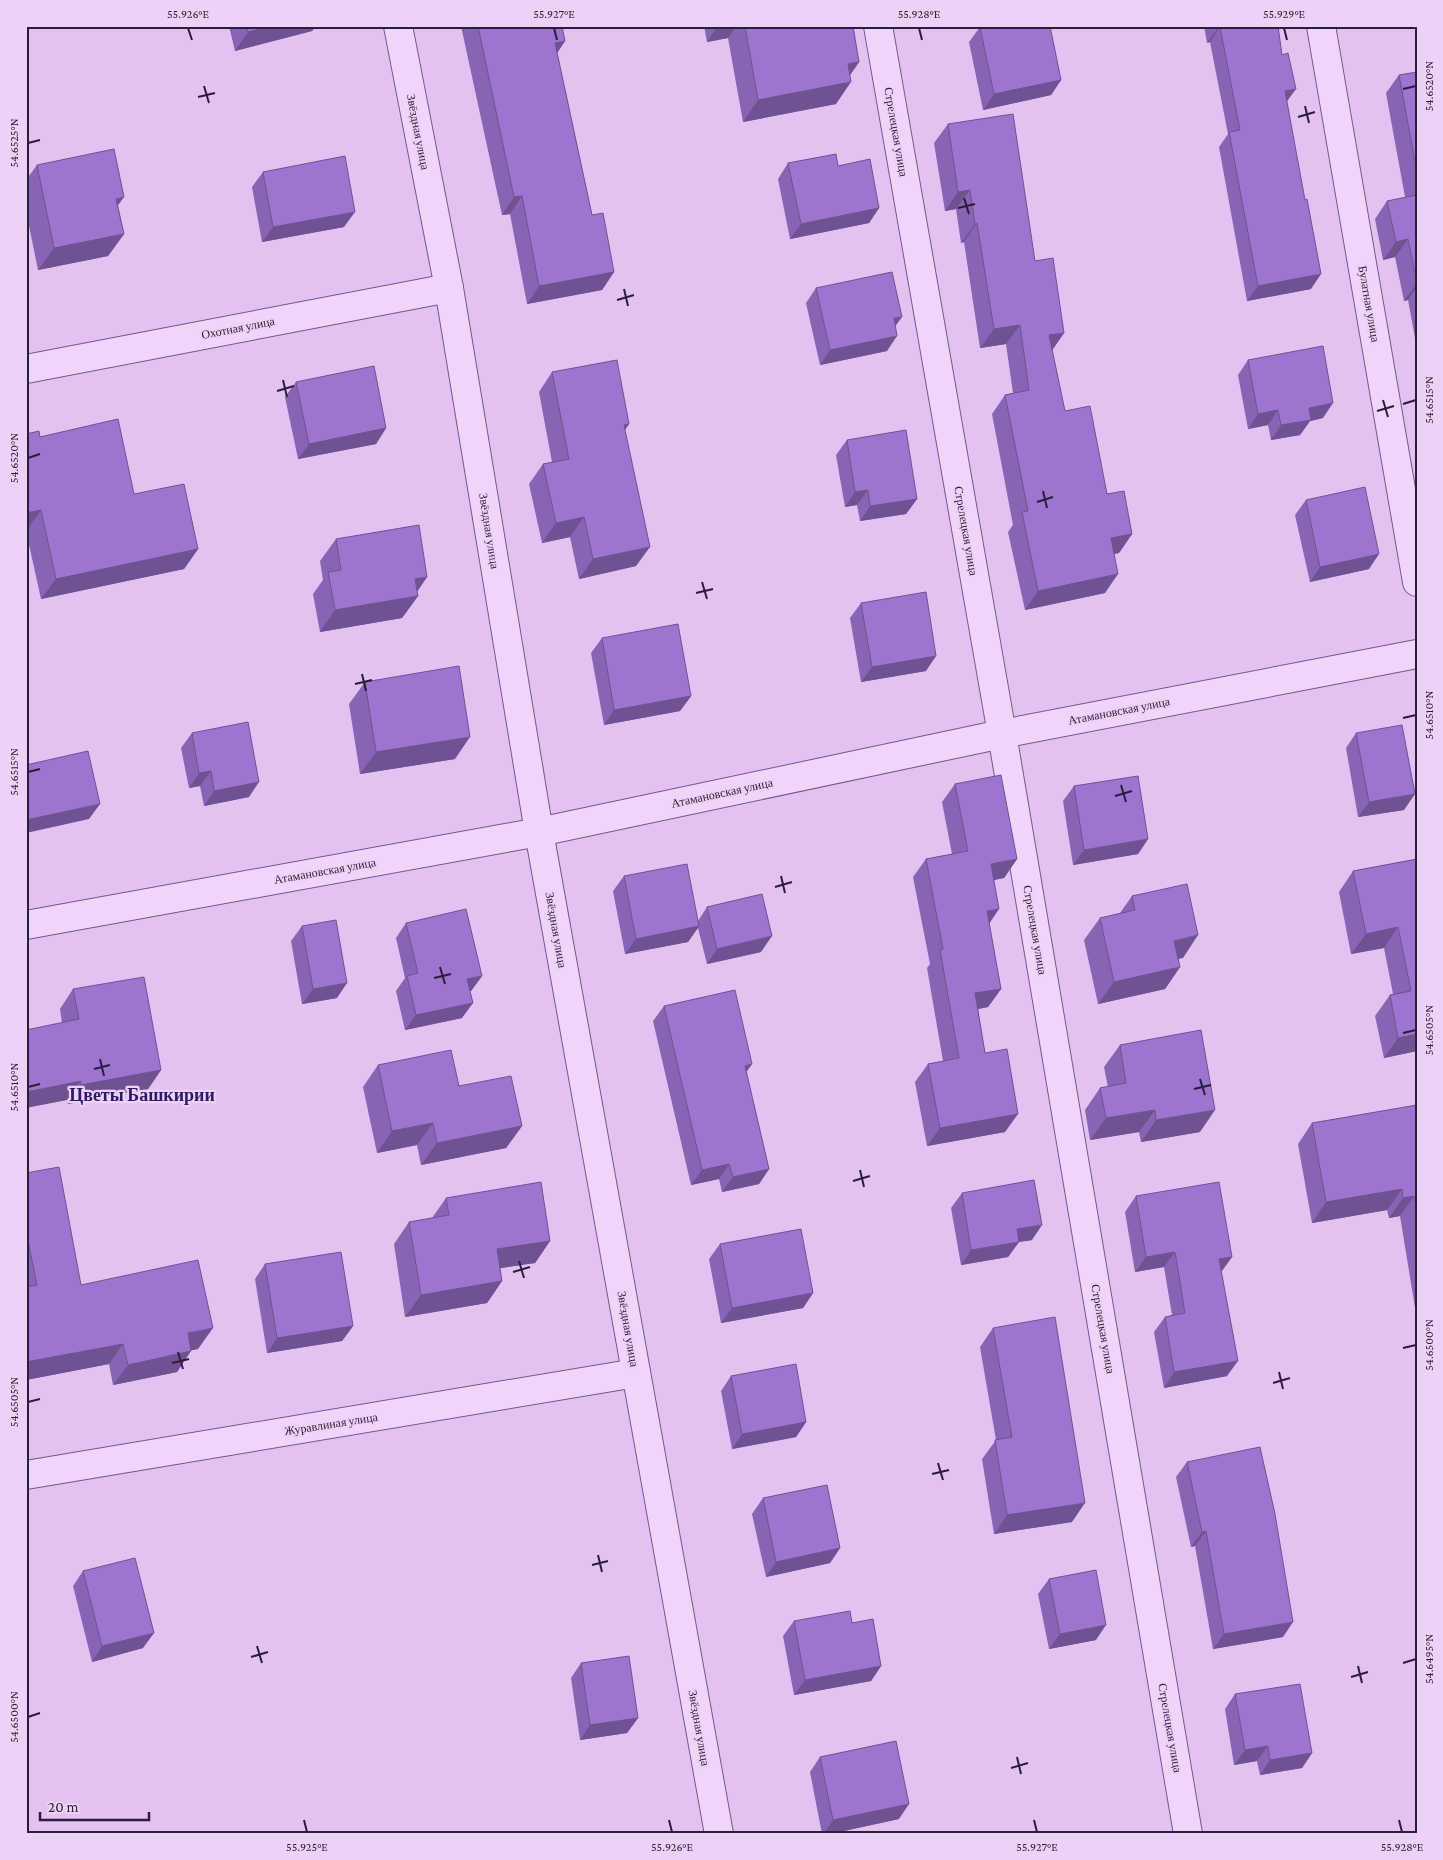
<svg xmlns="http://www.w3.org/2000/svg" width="1443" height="1860" viewBox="0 0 1443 1860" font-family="'Crimson Pro',serif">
	<rect width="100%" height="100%" fill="#e3c1f1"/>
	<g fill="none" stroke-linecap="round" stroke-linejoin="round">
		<g stroke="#74578c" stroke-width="30">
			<g id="minor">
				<polyline points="398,26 449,288 539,832 719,1834"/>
				<polyline points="878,26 1002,734 1188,1834"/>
				<polyline points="1321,26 1417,582"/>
				<polyline points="26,369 449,288"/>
				<polyline points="26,925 539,832 1002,734 1417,654"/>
				<polyline points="26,1475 636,1373"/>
			</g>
		</g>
		<use href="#minor" stroke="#f0d5fb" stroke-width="28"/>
	</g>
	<g fill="#8765b4">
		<polygon points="229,26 316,26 312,31 235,51"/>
		<polygon points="461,26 562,26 565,41 557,53 592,215 614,272 602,290 527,304 510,214 502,215"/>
		<polygon points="704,26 853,26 859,62 850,75 836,104 743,122 728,38 707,42"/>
		<polygon points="1204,26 1278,26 1287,102 1311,289 1247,301 1219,147 1228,134 1210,42 1207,43"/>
		<polygon points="980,27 1061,80 1051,95 983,110 969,42"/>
		<polygon points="1417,72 1417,349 1408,300 1404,301 1395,257 1383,260 1375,219 1387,201 1405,197 1386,93 1399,75"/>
		<polygon points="948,124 1035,261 1064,333 1052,350 1065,411 1107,494 1132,534 1119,553 1114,554 1105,593 1025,610 1008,532 1013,525 992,414 1005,395 1013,393 1006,344 980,348 964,242 961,243 956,209 945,211 934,143"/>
		<polygon points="788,163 838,166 879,208 869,223 790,239 778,179"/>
		<polygon points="37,165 118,206 124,234 108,256 38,270 26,211 26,180"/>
		<polygon points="263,172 344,227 262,242 252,187"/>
		<polygon points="816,288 895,326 887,351 820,365 806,303"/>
		<polygon points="1248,360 1323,418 1310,421 1300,435 1271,440 1268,425 1248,429 1238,375"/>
		<polygon points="552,372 629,424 625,430 636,566 579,579 570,537 542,543 529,484 543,464 552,462 539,392"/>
		<polygon points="296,382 386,428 376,444 298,459 285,397"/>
		<polygon points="26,434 40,437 134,494 198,549 184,569 41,599 26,531"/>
		<polygon points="847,440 917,499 906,514 860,521 857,505 845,507 836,455"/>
		<polygon points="1306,500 1369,569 1310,582 1295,515"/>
		<polygon points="336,539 427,577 417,592 418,596 402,618 320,632 313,594 323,580 320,561"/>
		<polygon points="861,603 926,671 861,682 850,618"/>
		<polygon points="602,638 691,696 680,711 604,725 591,653"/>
		<polygon points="365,682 455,759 360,774 349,704"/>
		<polygon points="192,733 249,797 204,806 200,786 189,788 181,748"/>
		<polygon points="1356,733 1404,810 1358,817 1346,748"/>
		<polygon points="955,784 1017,859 1004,878 994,880 989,924 1001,989 988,1007 978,1009 985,1053 1005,1132 927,1146 915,1082 928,1064 943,1061 927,968 930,964 913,877 926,859 952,854 942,802"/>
		<polygon points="1074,786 1148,839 1138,854 1073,865 1063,801"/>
		<polygon points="1417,859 1417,1051 1384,1058 1375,1016 1390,995 1393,994 1384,948 1351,954 1339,892 1353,871"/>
		<polygon points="624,876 698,921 707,907 761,952 707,964 698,928 688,942 625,954 613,891"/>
		<polygon points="1132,896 1183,958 1178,958 1180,967 1165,989 1098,1004 1084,940 1100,918 1120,913"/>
		<polygon points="406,923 482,976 471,991 470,991 462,1018 405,1030 396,991 405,978 396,938"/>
		<polygon points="302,926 337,998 302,1004 291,941"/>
		<polygon points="73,989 161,1070 148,1089 68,1104 62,1023 60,1009"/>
		<polygon points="664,1006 752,1064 746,1072 769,1169 759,1184 722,1192 719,1179 691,1185 653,1021"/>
		<polygon points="1120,1045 1200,1132 1141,1142 1139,1132 1090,1140 1085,1110 1100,1088 1108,1087 1104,1067"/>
		<polygon points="378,1065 522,1126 506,1148 421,1165 417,1145 377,1153 363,1087"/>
		<polygon points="1417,1105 1417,1320 1400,1216 1389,1218 1387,1210 1312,1223 1298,1144 1312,1123"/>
		<polygon points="26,1173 81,1285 198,1349 191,1350 177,1372 113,1385 109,1364 26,1380"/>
		<polygon points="962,1193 1032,1240 1019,1242 1008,1257 961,1265 951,1208"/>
		<polygon points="1136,1196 1232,1257 1221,1272 1227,1376 1164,1388 1154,1332 1165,1317 1172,1315 1164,1267 1135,1272 1125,1212"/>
		<polygon points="446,1198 550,1241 535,1263 500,1268 502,1281 487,1303 405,1317 394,1244 409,1222 432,1218"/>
		<polygon points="720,1244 813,1293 803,1308 721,1323 709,1259"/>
		<polygon points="265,1264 353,1326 342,1341 267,1353 255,1279"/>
		<polygon points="993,1328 1072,1522 994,1534 982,1459 996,1440 980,1347"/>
		<polygon points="731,1376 806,1422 796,1437 732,1449 721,1391"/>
		<polygon points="1187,1462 1283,1637 1213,1649 1195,1546 1191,1547 1176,1477"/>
		<polygon points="763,1498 840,1548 830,1563 766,1577 752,1514"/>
		<polygon points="83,1571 143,1648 92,1662 73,1586"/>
		<polygon points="1049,1579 1096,1640 1049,1649 1038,1594"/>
		<polygon points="794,1621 852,1623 881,1666 871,1681 794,1695 783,1636"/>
		<polygon points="581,1663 638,1718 627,1733 580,1740 571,1678"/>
		<polygon points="1235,1694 1312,1753 1302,1768 1260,1775 1257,1761 1234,1765 1225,1709"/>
		<polygon points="820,1757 899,1819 830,1834 822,1834 810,1772"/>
	</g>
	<g fill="#6e5292">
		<polygon points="271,26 316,26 312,31 235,51 248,32"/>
		<polygon points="718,26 736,26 728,38 707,42"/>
		<polygon points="1220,27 1210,42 1207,43 1218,28"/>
		<polygon points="565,41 553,59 555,43"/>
		<polygon points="859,62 844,84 851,82 836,104 743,122 758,100 848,64"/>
		<polygon points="1061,80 1051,95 983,110 994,94"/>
		<polygon points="1296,89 1285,104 1285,91"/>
		<polygon points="970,190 956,209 945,211 958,192"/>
		<polygon points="522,196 510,214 502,215 514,197"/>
		<polygon points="124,197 108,219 116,199"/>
		<polygon points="879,208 869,223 790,239 801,224"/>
		<polygon points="355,212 344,227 262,242 273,227"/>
		<polygon points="977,223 964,242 961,243 975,224"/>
		<polygon points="124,234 108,256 38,270 54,248"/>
		<polygon points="1408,239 1395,257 1383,260 1396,242"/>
		<polygon points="614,272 602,290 527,304 539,286"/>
		<polygon points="1321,274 1311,289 1247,301 1258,286"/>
		<polygon points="1417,283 1417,287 1408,300 1404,301"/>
		<polygon points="902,317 891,332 894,318"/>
		<polygon points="1020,325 1006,344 980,348 994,329"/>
		<polygon points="1064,333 1051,352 1049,335"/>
		<polygon points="897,336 887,351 820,365 830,350"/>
		<polygon points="1333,403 1323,418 1310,421 1300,435 1271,440 1281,425 1309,408"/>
		<polygon points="1278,410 1268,425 1248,429 1258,414"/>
		<polygon points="629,424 615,444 624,425"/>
		<polygon points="386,428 376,444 298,459 309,444"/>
		<polygon points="868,490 857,505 845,507 855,492"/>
		<polygon points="917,499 906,514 860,521 870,506"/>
		<polygon points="41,510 26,531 26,513"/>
		<polygon points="584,517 570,537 542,543 556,523"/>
		<polygon points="1132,534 1119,553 1098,557 1111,538"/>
		<polygon points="650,547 636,566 579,579 593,559"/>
		<polygon points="198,549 184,569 41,599 56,579"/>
		<polygon points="1379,554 1369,569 1310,582 1320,567"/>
		<polygon points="1118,574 1105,593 1025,610 1038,591"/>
		<polygon points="427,577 413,597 418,596 402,618 320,632 335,610 415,579"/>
		<polygon points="936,656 926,671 861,682 872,667"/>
		<polygon points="691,696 680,711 604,725 614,710"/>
		<polygon points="470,737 455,759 360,774 376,752"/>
		<polygon points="211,771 200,786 189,788 199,773"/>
		<polygon points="259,782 249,797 204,806 214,791"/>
		<polygon points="1415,794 1404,810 1358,817 1369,802"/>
		<polygon points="100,804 89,819 26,833 26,820"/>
		<polygon points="1148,839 1138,854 1073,865 1084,850"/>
		<polygon points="1017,859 1004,878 978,883 991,864"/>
		<polygon points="999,909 987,927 987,911"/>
		<polygon points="699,926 688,942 625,954 636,939"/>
		<polygon points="1398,927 1384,948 1351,954 1366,934"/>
		<polygon points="1198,935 1183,958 1159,963 1174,941"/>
		<polygon points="772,936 761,952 707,964 717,949"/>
		<polygon points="1180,967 1165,989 1098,1004 1114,982"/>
		<polygon points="482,976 471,991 457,994 467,979"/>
		<polygon points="347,983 337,998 302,1004 313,989"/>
		<polygon points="1001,989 988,1007 962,1012 975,993"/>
		<polygon points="473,1003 462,1018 405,1030 416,1015"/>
		<polygon points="1417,1034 1417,1051 1384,1058 1398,1038"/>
		<polygon points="752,1064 741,1079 745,1066"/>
		<polygon points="161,1070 148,1089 68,1104 81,1085"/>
		<polygon points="81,1081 67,1100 26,1108 26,1092"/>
		<polygon points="1155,1110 1139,1132 1090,1140 1106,1118"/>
		<polygon points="1215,1110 1200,1132 1141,1142 1156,1120"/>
		<polygon points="1018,1114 1005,1132 927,1146 940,1128"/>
		<polygon points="433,1123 417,1145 377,1153 392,1131"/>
		<polygon points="522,1126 506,1148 421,1165 437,1143"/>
		<polygon points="729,1164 719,1179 691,1185 702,1170"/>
		<polygon points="769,1169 759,1184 722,1192 733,1177"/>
		<polygon points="1402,1189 1387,1210 1312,1223 1326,1202"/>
		<polygon points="1414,1196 1400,1216 1389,1218 1403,1198"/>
		<polygon points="1042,1225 1032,1240 1019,1242 1008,1257 961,1265 971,1250 1017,1229"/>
		<polygon points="550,1241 535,1263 482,1271 497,1249"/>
		<polygon points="1175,1252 1164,1267 1135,1272 1146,1257"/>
		<polygon points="1232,1257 1221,1272 1219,1259"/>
		<polygon points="502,1281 487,1303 405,1317 421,1295"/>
		<polygon points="813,1293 803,1308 721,1323 732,1308"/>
		<polygon points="353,1326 342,1341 267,1353 277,1338"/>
		<polygon points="213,1328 198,1349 173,1354 188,1333"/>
		<polygon points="123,1344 109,1364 26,1380 26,1362"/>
		<polygon points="191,1351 177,1372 113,1385 128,1365"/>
		<polygon points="1238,1361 1227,1376 1164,1388 1174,1372"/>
		<polygon points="806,1422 796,1437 732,1449 742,1434"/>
		<polygon points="1085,1503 1072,1522 994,1534 1007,1515"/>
		<polygon points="1206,1531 1195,1546 1191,1547 1202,1532"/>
		<polygon points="840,1548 830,1563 766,1577 776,1562"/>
		<polygon points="1293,1622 1283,1637 1213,1649 1224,1634"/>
		<polygon points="1106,1625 1096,1640 1049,1649 1060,1634"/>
		<polygon points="154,1633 143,1648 92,1662 102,1646"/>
		<polygon points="881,1666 871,1681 794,1695 805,1680"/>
		<polygon points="638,1718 627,1733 580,1740 590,1725"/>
		<polygon points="1268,1746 1257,1761 1234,1765 1245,1750"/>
		<polygon points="1312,1753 1302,1768 1260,1775 1270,1760"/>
		<polygon points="909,1804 899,1819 830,1834 824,1834 833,1820"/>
	</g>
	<g fill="#9d75d1" stroke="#6e5292">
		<polygon points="247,26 271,26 248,32"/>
		<polygon points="478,26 562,26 565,41 555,43 592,215 603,213 614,272 539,286 522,196 514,197"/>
		<polygon points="745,26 853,26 859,62 848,64 851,82 758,100"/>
		<polygon points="1050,26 1061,80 994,94 980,27"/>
		<polygon points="1217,26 1278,26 1282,55 1288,53 1296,89 1285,91 1305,200 1307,199 1321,274 1258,286 1229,132 1240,130 1220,27 1218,28"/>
		<polygon points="1417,72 1417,172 1399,75"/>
		<polygon points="1013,114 1035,261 1053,258 1064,333 1049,335 1065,411 1090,406 1107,494 1124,491 1132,534 1111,538 1118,574 1038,591 1022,512 1028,511 1005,395 1029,390 1020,325 994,329 977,223 975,224 970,190 958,192 948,124"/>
		<polygon points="114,149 124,197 116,199 124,234 54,248 37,165"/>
		<polygon points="836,154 838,166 870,159 879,208 801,224 788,163"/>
		<polygon points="345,156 355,212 273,227 263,172"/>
		<polygon points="1417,195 1417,282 1408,239 1396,242 1387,201"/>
		<polygon points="892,272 902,317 894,318 897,336 830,350 816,288"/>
		<polygon points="1323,346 1333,403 1309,408 1311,420 1281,425 1278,410 1258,414 1248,360"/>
		<polygon points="617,360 629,424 624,425 650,547 593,559 584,517 556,523 543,464 569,459 552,372"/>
		<polygon points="374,366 386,428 309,444 296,382"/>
		<polygon points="118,419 134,494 184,484 198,549 56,579 41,510 26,513 26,434 39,431 40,437"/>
		<polygon points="906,430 917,499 870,506 868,490 855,492 847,440"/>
		<polygon points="1365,487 1379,554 1320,567 1306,500"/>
		<polygon points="419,525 427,577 415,579 418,596 335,610 328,572 341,570 336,539"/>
		<polygon points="926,592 936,656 872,667 861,603"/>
		<polygon points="678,624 691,696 614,710 602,638"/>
		<polygon points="459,666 470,737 376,752 365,682"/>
		<polygon points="248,722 259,782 214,791 211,771 199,773 192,733"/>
		<polygon points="1402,725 1415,794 1369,802 1356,733"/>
		<polygon points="88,751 100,804 26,820 26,765"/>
		<polygon points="1001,775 1017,859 991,864 999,909 987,911 1001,989 975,993 985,1053 1007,1049 1018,1114 940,1128 928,1064 959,1058 940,950 943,949 926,859 968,851 955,784"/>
		<polygon points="1138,776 1148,839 1084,850 1074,786"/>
		<polygon points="1417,859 1417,1034 1398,1038 1390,995 1411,991 1398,927 1366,934 1353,871"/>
		<polygon points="687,864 699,926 636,939 624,876"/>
		<polygon points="1187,884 1198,935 1174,941 1180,967 1114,982 1100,918 1135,910 1132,896"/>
		<polygon points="762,894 772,936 717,949 707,907"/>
		<polygon points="466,909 482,976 467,979 473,1003 416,1015 407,976 418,973 406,923"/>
		<polygon points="336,920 347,983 313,989 302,926"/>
		<polygon points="144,977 161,1070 81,1085 81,1081 26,1092 26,1030 79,1019 73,989"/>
		<polygon points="735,990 752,1064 745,1066 769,1169 733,1177 729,1164 702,1170 664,1006"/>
		<polygon points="1201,1030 1215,1110 1156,1120 1155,1110 1106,1118 1100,1088 1126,1083 1120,1045"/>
		<polygon points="451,1050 459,1086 511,1076 522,1126 437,1143 433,1123 392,1131 378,1065"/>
		<polygon points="1417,1105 1417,1210 1414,1196 1403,1198 1402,1189 1326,1202 1312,1123"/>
		<polygon points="59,1167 81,1285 198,1260 213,1328 188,1333 191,1351 128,1365 123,1344 26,1362 26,1287 37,1285 26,1231 26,1173"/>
		<polygon points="1034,1180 1042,1225 1017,1229 1019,1242 971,1250 962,1193"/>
		<polygon points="541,1182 550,1241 497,1249 502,1281 421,1295 409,1222 449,1215 446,1198"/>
		<polygon points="1219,1182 1232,1257 1219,1259 1238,1361 1174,1372 1165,1317 1185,1313 1175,1252 1146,1257 1136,1196"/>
		<polygon points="801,1229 813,1293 732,1308 720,1244"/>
		<polygon points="341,1252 353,1326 277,1338 265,1264"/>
		<polygon points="1055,1317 1085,1503 1007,1515 995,1440 1012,1437 993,1328"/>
		<polygon points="796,1364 806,1422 742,1434 731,1376"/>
		<polygon points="1260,1447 1275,1514 1293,1622 1224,1634 1206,1531 1202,1532 1187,1462"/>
		<polygon points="827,1485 840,1548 776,1562 763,1498"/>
		<polygon points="135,1558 154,1633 102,1646 83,1571"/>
		<polygon points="1096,1570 1106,1625 1060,1634 1049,1579"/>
		<polygon points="850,1611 852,1623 873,1619 881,1666 805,1680 794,1621"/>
		<polygon points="629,1656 638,1718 590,1725 581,1663"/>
		<polygon points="1300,1684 1312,1753 1270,1760 1268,1746 1245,1750 1235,1694"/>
		<polygon points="896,1741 909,1804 833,1820 820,1757"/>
	</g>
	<path fill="none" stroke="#2c1d3a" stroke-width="2" d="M188,28L192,40M554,28L557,40M919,28L922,40M1284,28L1287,40M204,86L209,103M1403,89L1416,86M198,97L215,93M1305,106L1309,123M1298,117L1315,112M28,143L40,140M964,198L969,214M958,208L975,204M624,289L628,306M617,300L634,295M283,380L287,397M277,391L294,386M1383,400L1388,417M1403,404L1416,400M1377,411L1394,406M28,458L40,454M1043,491L1047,508M1037,502L1053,497M702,582L707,599M696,593L713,589M362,674L366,691M355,684L372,680M1403,718L1416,715M28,772L40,769M1121,785L1126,802M1115,796L1132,791M781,876L785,893M775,887L792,882M440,967L445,984M434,978L451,974M1403,1033L1416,1030M100,1059L104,1076M94,1069L110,1065M1200,1079L1205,1095M28,1087L40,1084M1194,1089L1211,1085M860,1170L864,1187M853,1181L870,1176M519,1261L524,1278M513,1272L530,1267M1403,1348L1416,1345M178,1352L183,1369M172,1363L189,1359M1279,1372L1283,1389M1273,1383L1290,1378M28,1402L40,1399M938,1463L943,1480M932,1474L949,1470M598,1555L602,1572M592,1565L608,1561M257,1646L262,1663M251,1657L268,1652M1403,1663L1416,1659M1358,1666L1362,1683M1351,1677L1368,1672M28,1717L40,1713M1017,1757L1021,1774M1011,1768L1028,1763M304,1820L307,1832M669,1820L672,1832M1034,1820L1037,1832M1399,1820L1402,1832"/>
	<g text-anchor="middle" stroke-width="4.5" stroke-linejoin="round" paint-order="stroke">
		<g font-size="12" fill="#2c1d3a" stroke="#edd2f8">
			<text transform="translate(418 132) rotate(79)" y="4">Звёздная улица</text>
			<text transform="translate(896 132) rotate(80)" y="4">Стрелецкая улица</text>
			<text transform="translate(1369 304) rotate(80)" y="4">Булатная улица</text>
			<text transform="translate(238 328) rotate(-11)" y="4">Охотная улица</text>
			<text transform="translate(489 531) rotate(81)" y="4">Звёздная улица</text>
			<text transform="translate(966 531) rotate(80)" y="4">Стрелецкая улица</text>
			<text transform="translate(1119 711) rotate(-11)" y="4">Атамановская улица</text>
			<text transform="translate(722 793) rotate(-12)" y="4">Атамановская улица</text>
			<text transform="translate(325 871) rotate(-10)" y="4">Атамановская улица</text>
			<text transform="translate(556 930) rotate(80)" y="4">Звёздная улица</text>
			<text transform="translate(1035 930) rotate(80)" y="4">Стрелецкая улица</text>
			<text transform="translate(628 1329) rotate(80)" y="4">Звёздная улица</text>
			<text transform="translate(1103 1329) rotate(80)" y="4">Стрелецкая улица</text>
			<text transform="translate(331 1424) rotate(-9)" y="4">Журавлиная улица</text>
			<text transform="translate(699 1728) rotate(80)" y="4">Звёздная улица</text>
			<text transform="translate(1170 1728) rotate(80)" y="4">Стрелецкая улица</text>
		</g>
		<g font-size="18" font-weight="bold" fill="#2b196a" stroke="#edd2f8">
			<text x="142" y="1101">Цветы Башкирии</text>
		</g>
	</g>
	<rect width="1443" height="1860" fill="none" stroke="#edd2f8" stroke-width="55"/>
	<path d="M40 1812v8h109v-8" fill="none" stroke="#2c1d3a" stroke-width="2.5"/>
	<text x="48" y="1812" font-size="15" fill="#2c1d3a" stroke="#edd2f8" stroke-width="4" paint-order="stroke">20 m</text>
	<rect x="28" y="28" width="1388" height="1804" fill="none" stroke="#2c1d3a" stroke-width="2"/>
	<g font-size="12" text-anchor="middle" fill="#2c1d3a">
		<text x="188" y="18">55.926°E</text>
		<text x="554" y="18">55.927°E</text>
		<text x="919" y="18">55.928°E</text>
		<text x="1284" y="18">55.929°E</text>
		<text transform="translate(1429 86) rotate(-90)" y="4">54.6520°N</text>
		<text transform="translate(14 143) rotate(-90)" y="4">54.6525°N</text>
		<text transform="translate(1429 400) rotate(-90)" y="4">54.6515°N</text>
		<text transform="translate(14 458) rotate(-90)" y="4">54.6520°N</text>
		<text transform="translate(1429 715) rotate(-90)" y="4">54.6510°N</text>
		<text transform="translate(14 772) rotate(-90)" y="4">54.6515°N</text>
		<text transform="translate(1429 1030) rotate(-90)" y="4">54.6505°N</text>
		<text transform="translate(14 1087) rotate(-90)" y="4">54.6510°N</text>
		<text transform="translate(1429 1345) rotate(-90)" y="4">54.6500°N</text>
		<text transform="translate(14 1402) rotate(-90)" y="4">54.6505°N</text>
		<text transform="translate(1429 1659) rotate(-90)" y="4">54.6495°N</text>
		<text transform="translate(14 1717) rotate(-90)" y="4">54.6500°N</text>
		<text x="307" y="1851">55.925°E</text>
		<text x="672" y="1851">55.926°E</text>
		<text x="1037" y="1851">55.927°E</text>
		<text x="1402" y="1851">55.928°E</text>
	</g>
</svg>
